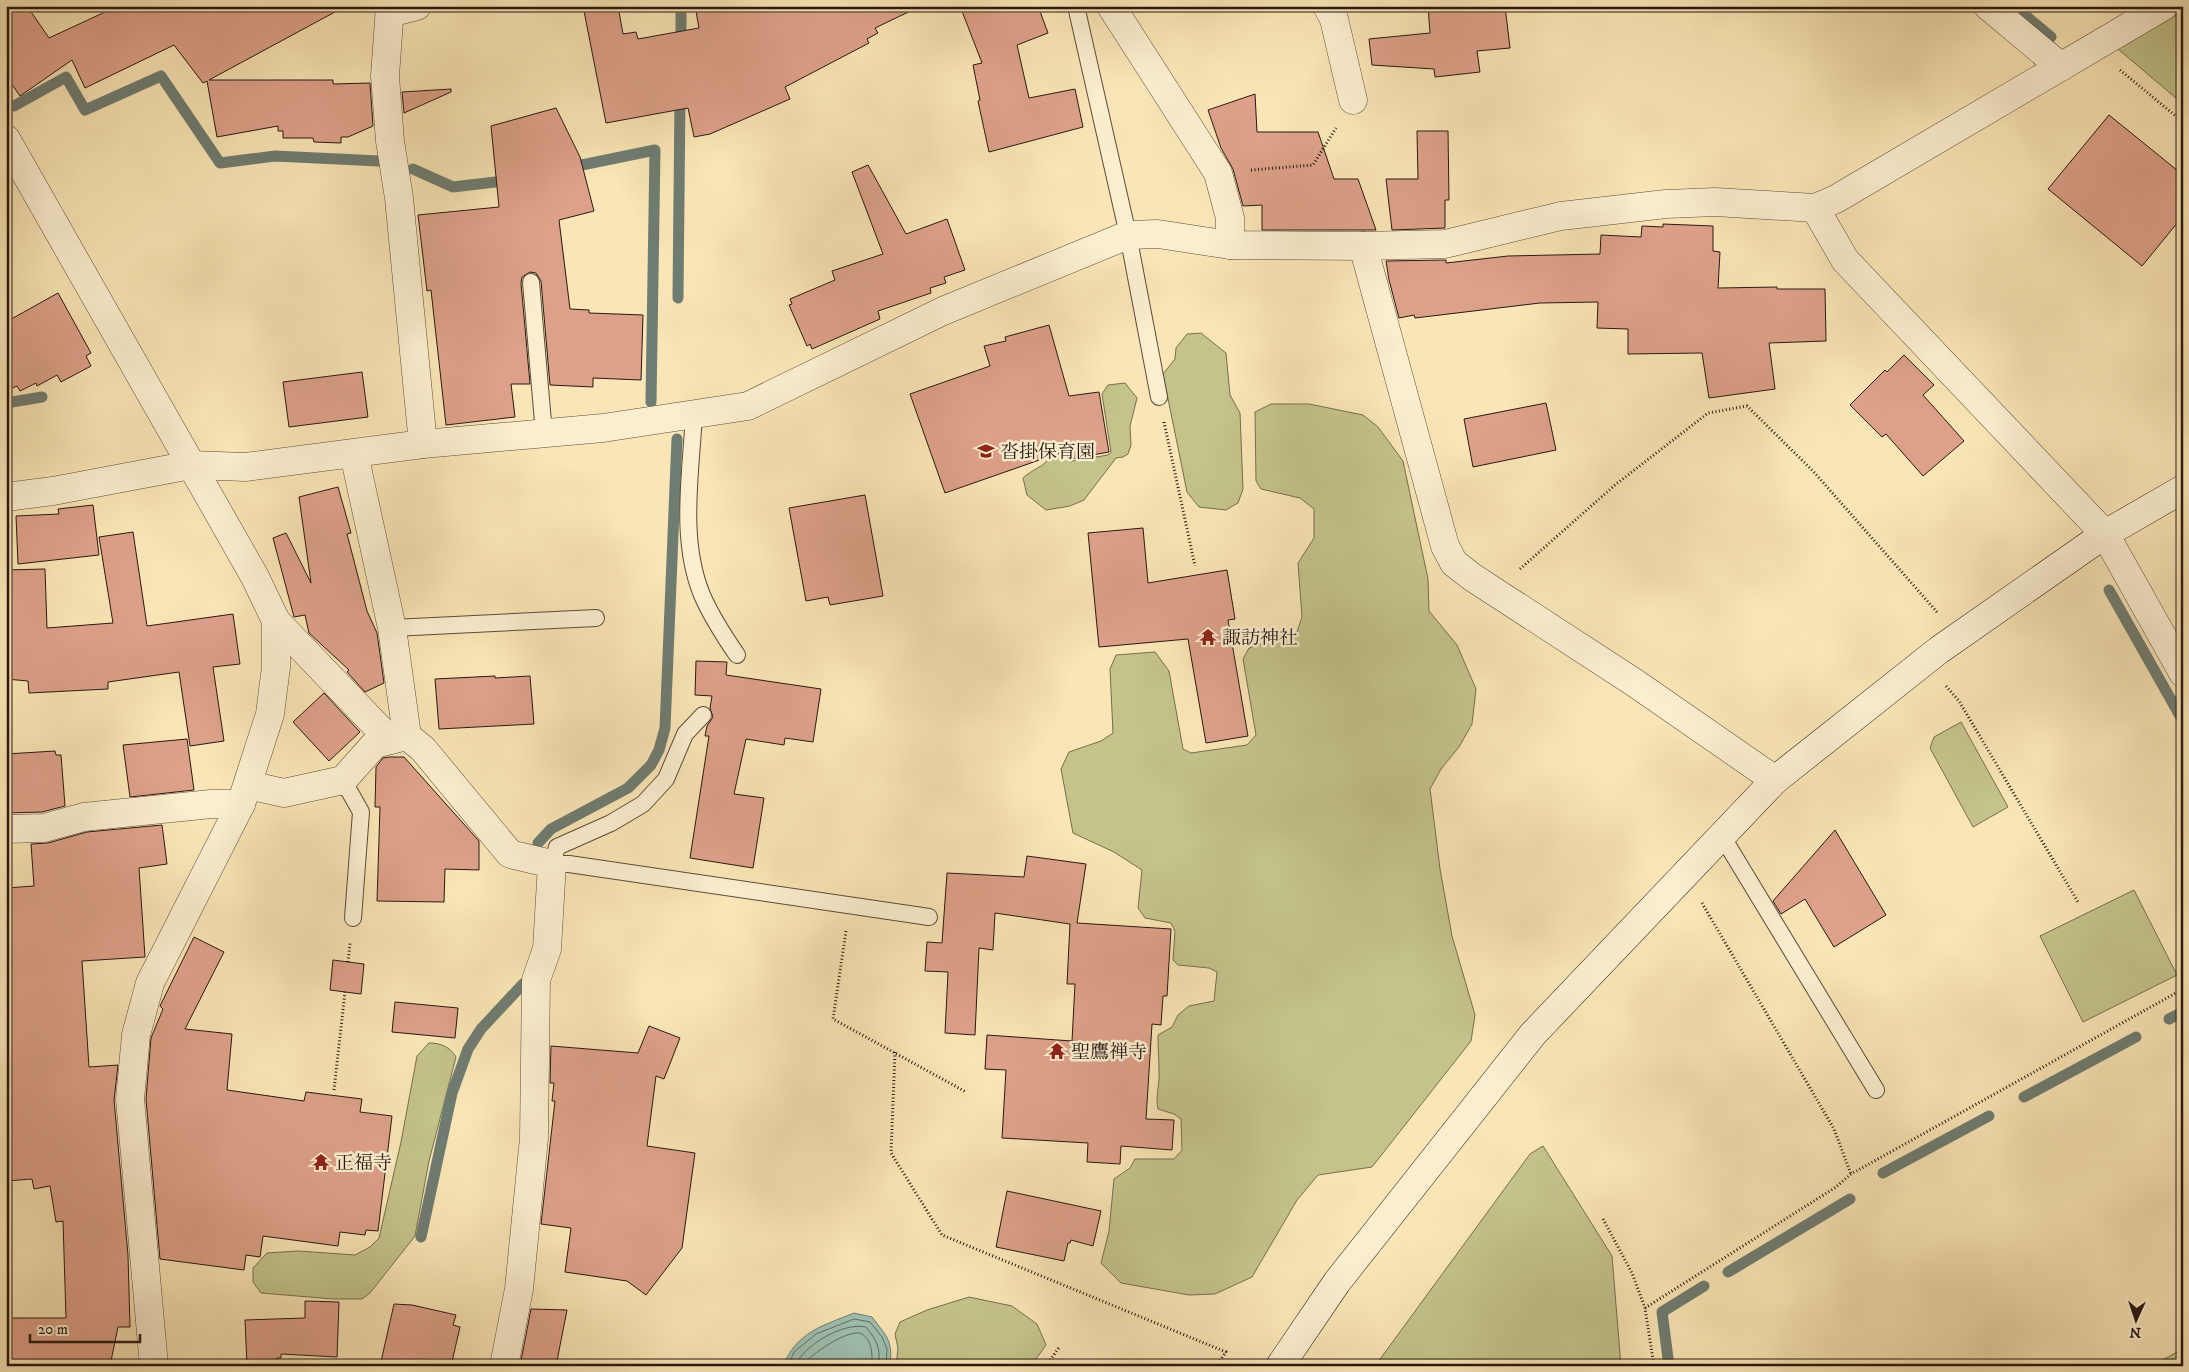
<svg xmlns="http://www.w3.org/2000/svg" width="2189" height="1372" viewBox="0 0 2189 1372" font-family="'IM FELL DW Pica','Noto Serif JP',serif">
	<rect width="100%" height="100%" fill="#f9e5b5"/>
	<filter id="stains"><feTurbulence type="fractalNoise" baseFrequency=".004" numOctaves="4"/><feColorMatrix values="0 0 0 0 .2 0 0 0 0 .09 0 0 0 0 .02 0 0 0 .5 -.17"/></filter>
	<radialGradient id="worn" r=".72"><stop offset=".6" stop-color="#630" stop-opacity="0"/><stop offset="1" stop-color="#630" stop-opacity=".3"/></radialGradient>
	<g fill="#c3c38a" stroke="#766e4e">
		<polygon points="2183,11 2183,104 2118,49"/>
		<polygon points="1201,333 1226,353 1230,395 1240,413 1243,489 1238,503 1226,510 1199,507 1187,492 1163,374 1175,359 1176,348 1187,334"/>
		<path d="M984,378L1056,401L1067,458L1071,461L1108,455L1111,452L1102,394L1108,385L1125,383L1137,398L1130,426L1131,445L1128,454L1123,457L1116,458L1084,500L1070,506L1046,510L1027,495L1023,478C1031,470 1044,467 1049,458L1037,420L951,385L953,379Z"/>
		<path d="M1271,404H1309L1363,415L1378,427L1403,461L1428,579L1429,611L1457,645L1476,689L1472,724L1459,747L1441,769L1430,789L1440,869L1452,936L1475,1015L1471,1041L1372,1167L1318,1175L1297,1200L1252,1277L1215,1294L1189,1295L1121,1283L1101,1263L1109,1231L1114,1179L1130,1168L1135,1159H1174L1182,1150L1181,1119L1174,1114L1158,1109C1155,1097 1160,1084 1159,1072C1159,1060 1158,1048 1158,1035L1172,1027L1178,1015L1189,1006L1214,1001L1217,972L1209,968L1178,965L1173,960L1175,931L1171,923L1145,918L1138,908L1142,870L1114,852L1073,833L1061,769L1069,752L1101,741L1113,733L1110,669L1116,655L1155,652L1169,671L1183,749L1191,753L1247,745L1256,735L1243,659L1249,648L1297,632L1302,617L1298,563L1314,538V509L1300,498L1261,489L1256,481L1255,412Z"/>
		<polygon points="1961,722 2008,807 1973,827 1930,748 1934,737"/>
		<polygon points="2134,890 2177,975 2083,1022 2040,936"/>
		<path d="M429,1043C441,1043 450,1047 456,1057L429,1161L415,1236L370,1293L362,1299H333L261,1293L253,1282V1268L267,1253L298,1251L355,1255L370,1247L379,1238L401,1142L417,1056Z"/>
		<polygon points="1543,1146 1612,1256 1621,1366 1375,1366 1530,1154"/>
		<polygon points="969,1297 1012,1306 1037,1324 1046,1345 1031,1366 896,1366 898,1348 895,1334 900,1322 927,1310"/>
		<polygon points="2183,1349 2183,1366 2151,1366"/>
	</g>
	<path fill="#9ebfb0" stroke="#6f7c71" d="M854,1313L872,1317C887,1337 893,1340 890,1366H783C797,1332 822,1326 854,1313Z"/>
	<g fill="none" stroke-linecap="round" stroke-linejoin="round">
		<g stroke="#636c61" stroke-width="1">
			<polyline points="788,1366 794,1352 816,1334 854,1319 870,1322 882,1337 887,1349 886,1366"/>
			<path d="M795,1366C804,1345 843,1322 866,1327C878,1342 880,1347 879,1366"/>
			<path d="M803,1366C808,1355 851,1327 862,1334C873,1341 872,1355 872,1366"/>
		</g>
		<g stroke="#6f7c71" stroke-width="11">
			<polyline points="2014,6 2051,37"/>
			<polyline points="681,47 681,6"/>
			<polyline points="14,106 66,77 85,110 161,76 220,163 275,156 379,161"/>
			<polyline points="567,168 655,150 651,402"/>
			<polyline points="413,169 453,187 512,180"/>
			<polyline points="678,298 680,95"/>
			<polyline points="6,403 42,397"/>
			<polyline points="2109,590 2183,721"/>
			<polyline points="538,843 551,829 628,788 651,765 659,750 665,728 677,439"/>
			<polyline points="2169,1019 2183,1012"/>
			<polyline points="2024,1097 2136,1037"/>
			<polyline points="1883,1173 1989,1116"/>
			<polyline points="421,1237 452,1093 468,1049 481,1029 523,984"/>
			<polyline points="1728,1272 1850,1199"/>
			<polyline points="1669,1366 1662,1312 1704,1286"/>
		</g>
	</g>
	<g fill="#dda189" stroke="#281812">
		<polygon points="6,6 27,6 49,38 118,6 346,6 209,80 333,80 333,84 370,83 373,126 348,137 341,137 341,143 314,142 313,138 283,138 283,131 278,131 278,126 217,137 207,81 203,83 174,45 85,88 72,60 20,96 6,76"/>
		<polygon points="583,6 618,6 623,34 636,32 638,39 699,28 695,6 921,6 875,28 878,33 867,39 869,43 785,87 790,99 710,134 694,137 688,108 606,123"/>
		<polygon points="960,6 1038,6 1048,33 1017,45 1029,98 1075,89 1083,127 989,152 978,101 980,100 973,65 982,63"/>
		<polygon points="1428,6 1505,6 1510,48 1477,51 1480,72 1435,77 1434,69 1372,65 1369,39 1430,33"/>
		<polygon points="451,89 451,92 404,113 402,92"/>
		<polygon points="1255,94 1257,132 1318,132 1334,179 1358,179 1376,230 1262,230 1262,205 1243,206 1233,169 1221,148 1208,110"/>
		<polygon points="556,108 580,157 594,211 559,220 570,309 589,310 589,313 643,315 641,380 593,378 593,387 550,385 541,281 536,273 530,272 522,277 521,283 530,384 511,384 515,417 446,425 431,290 427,291 418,215 499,207 491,126"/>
		<polygon points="2109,115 2183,175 2183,216 2142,266 2048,189"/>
		<polygon points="1417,131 1448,131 1449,200 1445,200 1445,228 1392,230 1386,179 1418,179"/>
		<polygon points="868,165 906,234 947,219 965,270 944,277 946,283 930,288 931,293 878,311 880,319 812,349 810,344 807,346 789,305 792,304 790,299 835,280 832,271 883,254 852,172"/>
		<polygon points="1663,224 1713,226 1713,251 1720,252 1718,288 1777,287 1777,289 1825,289 1826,341 1769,343 1775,389 1709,398 1702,353 1628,354 1628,329 1597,328 1598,302 1540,303 1415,318 1414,315 1399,318 1389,280 1386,261 1446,260 1446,263 1508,256 1600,254 1601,235 1641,237 1642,226 1663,227"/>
		<polygon points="58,293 91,353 86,356 91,366 61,382 57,375 37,386 36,383 20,391 17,386 6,391 6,322"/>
		<polygon points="1049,325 1069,396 1099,392 1109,452 1070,459 1068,450 945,493 910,394 990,366 984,346 1006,341 1005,337"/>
		<polygon points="1904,355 1934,385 1923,395 1964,441 1923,476 1886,434 1882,437 1850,405 1885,370 1887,372"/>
		<polygon points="362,372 368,417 289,427 283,382"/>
		<polygon points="1546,403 1556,450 1473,467 1464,419"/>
		<polygon points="338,487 351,533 347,534 367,611 377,633 384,683 365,692 347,672 349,670 309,633 305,615 294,617 273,538 286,533 311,583 299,497"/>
		<polygon points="865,495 883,596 830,605 828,597 806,601 789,508"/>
		<polygon points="93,505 99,555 18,564 16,516 59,514 58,509"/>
		<polygon points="1143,528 1148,583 1227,570 1235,619 1228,620 1248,736 1206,743 1188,639 1099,647 1088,533"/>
		<polygon points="133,532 147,626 233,614 240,664 213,667 224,741 190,746 179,672 108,682 108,689 29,693 28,681 6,679 6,570 45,569 47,628 113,623 99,537"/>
		<polygon points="696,661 727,662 726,675 821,689 813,742 785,738 784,745 746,739 734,794 764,798 753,868 690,858 709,736 705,736 707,726 713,717 710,708 712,696 695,695"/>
		<polygon points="495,676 495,678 530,676 534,724 439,729 435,679"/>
		<polygon points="324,693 360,732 329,761 293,722"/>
		<polygon points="187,739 194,790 130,797 123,745"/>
		<polygon points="55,751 56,755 61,755 65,806 42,812 6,813 6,754"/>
		<polygon points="389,757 404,757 479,841 479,870 445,869 444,902 377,901 380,807 375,807 376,767 383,758"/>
		<polygon points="162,825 167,864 139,868 145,957 82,961 89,1067 118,1065 114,1100 128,1255 130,1327 118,1327 110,1366 6,1366 6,1318 66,1318 63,1221 56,1222 50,1186 34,1189 32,1179 6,1181 6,888 34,886 31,844 48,843 87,832"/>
		<polygon points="1835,830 1886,915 1834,947 1805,899 1781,914 1773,901"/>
		<polygon points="1027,856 1086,864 1077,923 1171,929 1167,996 1163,996 1161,1025 1152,1024 1146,1119 1174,1120 1172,1150 1121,1146 1120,1164 1087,1162 1088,1143 1002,1138 1006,1070 985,1069 987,1035 1072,1041 1075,984 1067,984 1070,924 995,913 993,950 979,948 975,1035 945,1033 948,972 925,971 927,942 942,943 947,873 1024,877"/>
		<polygon points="194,937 224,952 185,1029 232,1034 227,1090 304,1101 306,1092 362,1099 360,1112 392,1116 378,1231 366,1230 365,1235 340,1232 338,1246 263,1236 260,1257 246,1255 244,1270 160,1259 146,1099 151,1038 163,1009 160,1006"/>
		<polygon points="333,960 364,964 361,994 330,990"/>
		<polygon points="395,1002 458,1008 455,1038 392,1032"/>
		<polygon points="649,1026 680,1038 664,1079 656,1076 647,1146 695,1153 682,1248 646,1295 627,1281 565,1272 571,1228 541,1224 555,1101 552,1101 554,1083 550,1083 551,1046 638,1053"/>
		<polygon points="1007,1191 1101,1211 1093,1246 1071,1240 1070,1243 1068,1243 1064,1261 996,1247"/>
		<polygon points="305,1301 339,1302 337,1357 281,1354 281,1358 277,1358 277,1366 247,1366 245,1320 305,1318"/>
		<polygon points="394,1304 412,1305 456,1315 453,1325 460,1327 451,1366 380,1366"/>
		<polygon points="531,1309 567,1310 556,1366 520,1366"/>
	</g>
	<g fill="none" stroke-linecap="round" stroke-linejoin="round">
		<g stroke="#5c4b3b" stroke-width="18">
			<g id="lane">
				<polyline points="1076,6 1128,235 1159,397"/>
				<polyline points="531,282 544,434"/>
				<path d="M694,414C691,473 679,539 702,595C711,616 724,636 737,655"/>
				<polyline points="392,628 596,618"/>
				<polyline points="703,715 685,734 666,779 643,804 611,823 557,847 552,864 569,864 929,917"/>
				<polyline points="343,780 361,812 353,918"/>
				<polyline points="1722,836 1876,1090"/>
			</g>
		</g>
		<g stroke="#5c4b3b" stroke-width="29">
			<g id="street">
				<polyline points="390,6 385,76 390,141 399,198 423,444"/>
				<polyline points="1111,6 1218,173 1230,218 1230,245"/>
				<polyline points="1327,6 1334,19 1353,100"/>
				<polyline points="1988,6 2061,67"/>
				<polyline points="390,13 417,6"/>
				<polyline points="6,139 255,577 276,621 276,667 270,714 241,804 150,983 136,1035 130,1099 154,1366"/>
				<polyline points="1815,208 1845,260 2105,534 2183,673"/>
				<polyline points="1363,246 1445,546 1454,563 1472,577 1635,683 1775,780"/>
				<polyline points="354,454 392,628 407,736"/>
				<polyline points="6,497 53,491 191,465 245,467 423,444 603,428 748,406 943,311 1128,235 1158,234 1230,245 1363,246 1445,244 1561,216 1666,204 1715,202 1815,208 1836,199 2164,6"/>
				<polyline points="276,621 390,740"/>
				<polyline points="248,785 284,793 343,780 375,744 407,736 423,749 510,854 552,864 547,949 536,980 534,1138 519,1289 504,1366"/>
				<polyline points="6,829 44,828 84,817 211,804 241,804"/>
			</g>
		</g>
		<g stroke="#281812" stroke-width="29">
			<polyline id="secondary" points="1280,1366 1337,1282 1533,1034 1775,780 1939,650 2105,534 2183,489"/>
		</g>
		<g stroke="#281812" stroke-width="3" stroke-dasharray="1 2.5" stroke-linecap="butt">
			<polyline points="2120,70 2183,122"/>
			<polyline points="1251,170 1313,165 1336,128"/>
			<polyline points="1164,422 1195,566"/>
			<polyline points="1520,569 1615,485 1708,413 1747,406 1813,471 1937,612"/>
			<polyline points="1946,686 1959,701 2078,902"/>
			<polyline points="1702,903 1834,1129 1851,1174"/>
			<polyline points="846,931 833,1019 966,1092"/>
			<polyline points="348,962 350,943"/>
			<polyline points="895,1052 891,1153 942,1235 1226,1352 1216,1366"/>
			<polyline points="334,1090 345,992"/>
			<polyline points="1603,1219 1632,1273 1645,1308 1654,1366"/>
			<polyline points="1645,1308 1836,1187 1851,1174 2183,989"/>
			<polyline points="1046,1366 1060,1346"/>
		</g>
		<use href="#lane" stroke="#fbeecf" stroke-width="16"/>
		<use href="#street" stroke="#fbeecf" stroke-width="28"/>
		<use href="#secondary" stroke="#fbeecf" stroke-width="28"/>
	</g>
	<defs>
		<g id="school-bare" transform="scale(1.35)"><path d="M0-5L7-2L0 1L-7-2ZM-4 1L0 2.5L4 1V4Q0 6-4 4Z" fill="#8f2418" stroke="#fbeecf" stroke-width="2.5" paint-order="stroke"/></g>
		<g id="temple-bare" transform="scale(1.35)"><path d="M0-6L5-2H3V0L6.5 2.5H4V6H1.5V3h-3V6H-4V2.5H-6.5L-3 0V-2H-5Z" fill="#8f2418" stroke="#fbeecf" stroke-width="2.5" paint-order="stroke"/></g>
	</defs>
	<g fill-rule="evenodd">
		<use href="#school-bare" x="986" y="451"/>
		<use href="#temple-bare" x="1208" y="637"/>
		<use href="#temple-bare" x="1057" y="1051"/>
		<use href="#temple-bare" x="321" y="1162"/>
	</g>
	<g text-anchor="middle" stroke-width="5" stroke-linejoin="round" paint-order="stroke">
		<g font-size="19" fill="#281812" stroke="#fbeecf" text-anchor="start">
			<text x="1000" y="458">沓掛保育園</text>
			<text x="1222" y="644">諏訪神社</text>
			<text x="1071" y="1058">聖鷹禅寺</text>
			<text x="335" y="1169">正福寺</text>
		</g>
	</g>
	<rect width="2189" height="1372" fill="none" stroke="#f9e5b5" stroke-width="25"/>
	<rect x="8" y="8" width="2174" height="1357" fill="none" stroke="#281812" stroke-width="2.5"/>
	<rect x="12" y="12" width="2164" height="1347" fill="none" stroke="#281812"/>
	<g transform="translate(2136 1320) rotate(183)" stroke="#fbeecf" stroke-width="4" paint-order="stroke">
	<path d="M0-4L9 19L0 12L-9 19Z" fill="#281812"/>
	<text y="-8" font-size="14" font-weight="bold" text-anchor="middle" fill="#281812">N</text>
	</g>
	<path d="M30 1334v8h110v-8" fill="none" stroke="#281812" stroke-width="2.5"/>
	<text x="38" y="1334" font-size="15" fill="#281812" stroke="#fbeecf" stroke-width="4" paint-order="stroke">20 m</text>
	<rect width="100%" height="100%" filter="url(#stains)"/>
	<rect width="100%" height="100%" fill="url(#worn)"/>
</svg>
